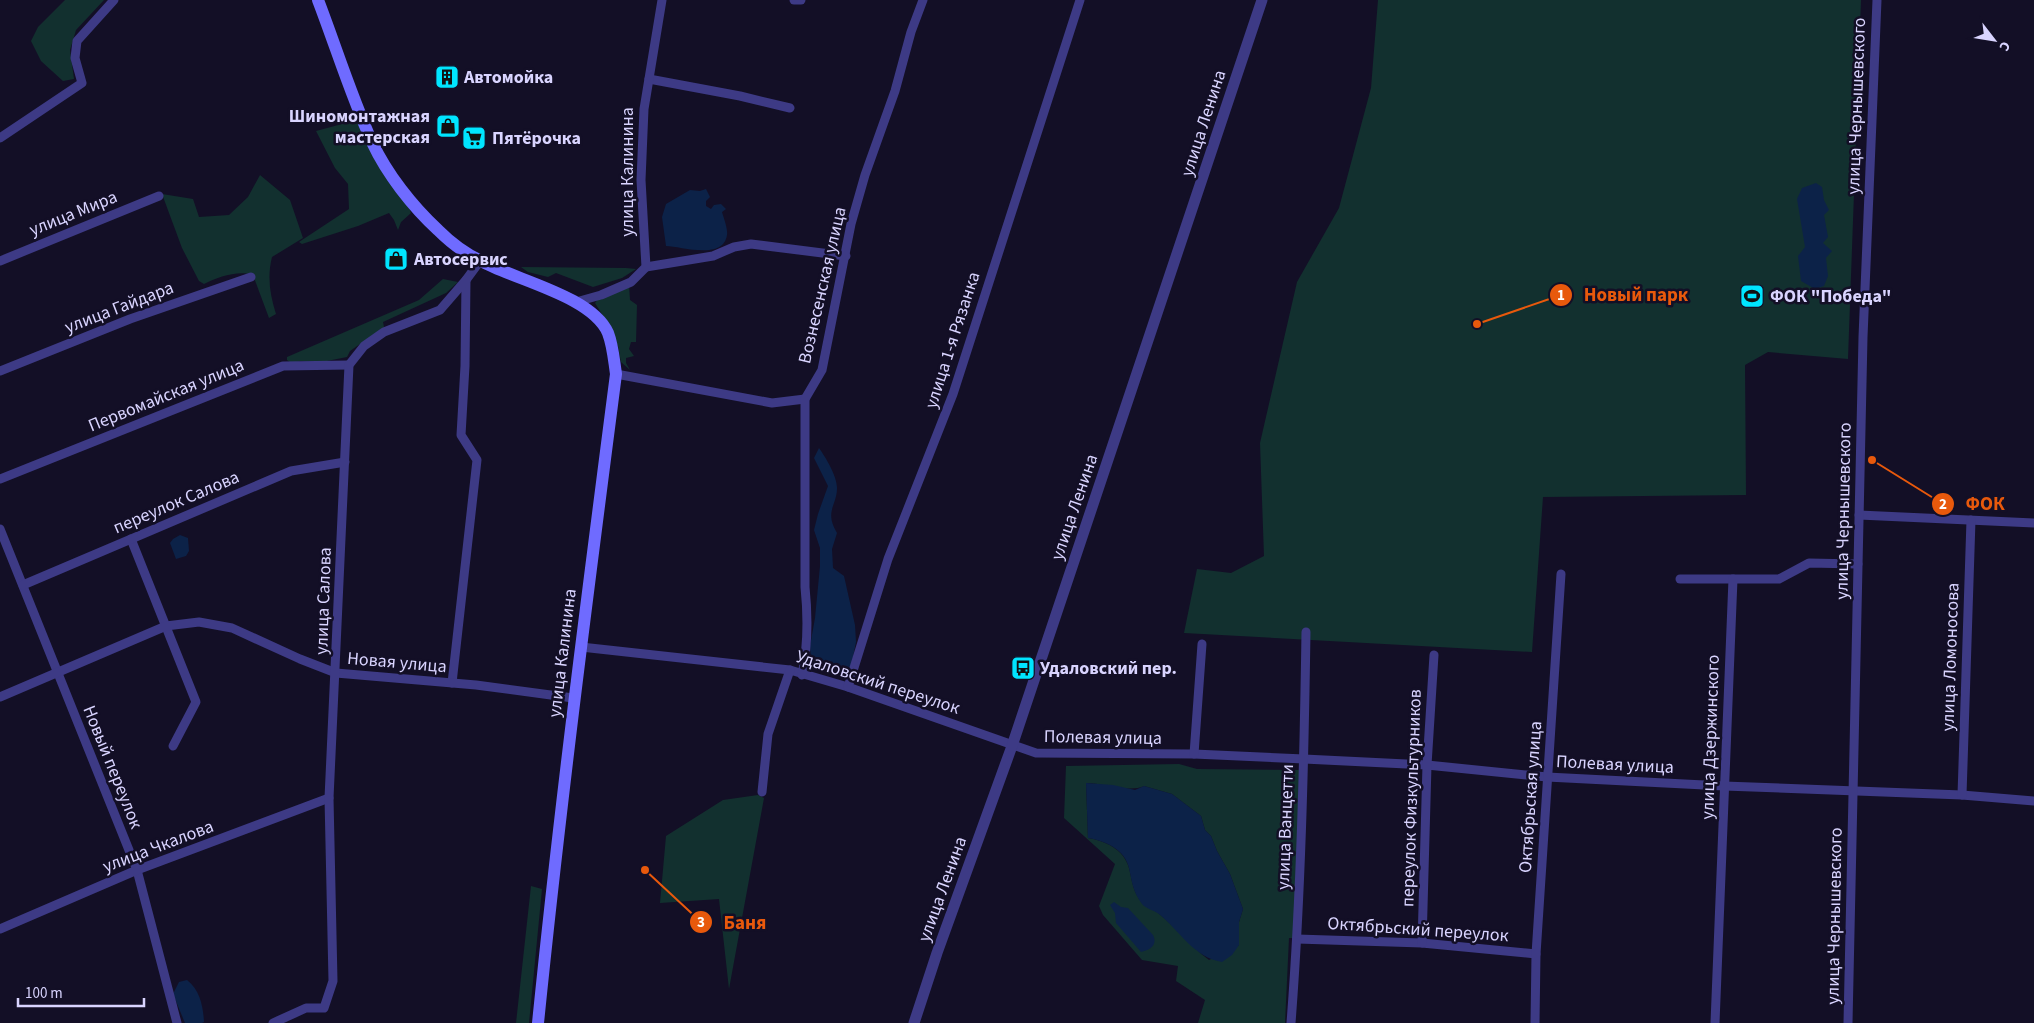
<svg xmlns="http://www.w3.org/2000/svg" width="2034" height="1023" viewBox="0 0 2034 1023" font-family="'Source Sans 3',sans-serif">
	<rect width="100%" height="100%" fill="#130f26"/>
	<g fill="#12302f" fill-rule="evenodd">
		<polygon points="65,0 104,0 76,30 70,50 74,79 63,81 41,61 31,41 38,27"/>
		<polygon points="1378,0 1861,0 1848,359 1768,352 1745,365 1746,495 1543,497 1532,652 1184,633 1197,569 1231,573 1264,556 1260,443 1297,282 1339,208 1371,88"/>
		<polygon points="357,120 407,202 411,213 401,222 398,230 394,220 389,213 358,226 302,244 299,242 349,209 348,184 335,168 316,131"/>
		<path d="M260,175L290,200L303,238L272,257C267,277 270,295 276,314L269,318L253,275C238,270 218,277 204,284L199,281L182,248L162,194L193,199L199,217L229,215L248,197Z"/>
		<polygon points="521,267 626,268 636,269 622,278 593,287 556,273 548,277 528,272"/>
		<polygon points="443,279 458,282 446,293 383,322 384,327 350,351 347,357 322,362 301,361 291,363 287,360 287,357 419,300"/>
		<polygon points="629,285 630,300 637,305 636,342 631,342 629,349 634,356 626,358 626,363 630,370 621,362 618,346 610,327 595,303 598,299"/>
		<path d="M1179,764L1197,769L1301,770L1293,938H1289L1285,1023H1198L1205,1000L1176,981L1178,966L1142,960L1103,915L1099,906L1115,864L1064,818L1066,766ZM1086,783C1103,783 1129,793 1144,786L1172,794L1201,816L1205,830L1211,836L1217,851L1230,874L1243,909L1239,922V945L1209,960C1190,946 1176,927 1158,913C1153,909 1146,908 1142,903C1132,889 1133,884 1129,868C1124,849 1105,841 1088,838Z"/>
		<polygon points="758,795 764,798 729,989 719,899 660,903 666,836 723,800"/>
		<polygon points="531,886 542,889 529,1023 516,1023"/>
	</g>
	<g fill="#0c2248">
		<polygon points="1816,183 1822,187 1824,200 1829,210 1824,215 1828,237 1823,243 1832,251 1826,258 1828,276 1824,286 1815,289 1801,281 1798,256 1805,247 1797,199 1802,188"/>
		<path d="M706,189L710,197L706,201V206L711,209L714,205L721,204L726,209L722,212C724,219 728,229 727,235C723,261 680,246 666,246L662,217L666,204L690,190L700,191Z"/>
		<path d="M819,448C826,458 837,476 837,488C837,506 824,511 837,533L832,549L833,568L844,576L855,625L856,642L851,667L843,675L818,667L811,659L810,646L815,618L820,566V548L814,530L818,514L828,486L814,458Z"/>
		<polygon points="180,535 188,538 189,551 186,556 176,559 170,543 173,539"/>
		<path d="M1086,783L1113,785L1135,790L1144,786L1172,794L1201,816L1205,830L1211,836L1217,851L1230,874L1243,909L1239,922V945L1232,955L1222,962C1193,957 1180,931 1159,914C1154,910 1146,909 1142,904C1133,892 1132,882 1129,868C1125,849 1105,841 1088,838Z"/>
		<path d="M1114,902L1121,907L1128,908L1153,935C1158,945 1150,950 1141,952L1116,923L1115,913L1110,905Z"/>
		<path d="M187,980C200,990 203,1006 204,1022L202,1023H185L173,994L179,982Z"/>
	</g>
	<g fill="none" stroke-linecap="round" stroke-linejoin="round">
		<g stroke="#3d3a85" stroke-width="9">
			<polyline points="794,0 801,0"/>
			<polyline points="649,79 740,96 790,108"/>
			<polyline points="0,138 82,83 75,58 77,41 114,0"/>
			<polyline points="0,261 159,196"/>
			<polyline points="646,267 713,256 734,247 751,244 846,256"/>
			<polyline points="576,302 601,295 631,282 646,267 641,180 644,109 662,0"/>
			<polyline points="0,371 130,319 251,277"/>
			<polyline points="616,374 772,403 805,399"/>
			<polyline points="0,479 283,366 349,365"/>
			<polyline points="1859,515 2034,523"/>
			<polyline points="0,529 137,870 177,1023"/>
			<polyline points="131,539 196,702 173,746"/>
			<polyline points="1680,579 1733,579"/>
			<polyline points="23,585 291,471 345,462"/>
			<polyline points="581,647 790,670 848,687 1036,753 1194,754 1304,759 1427,765 1547,777 1724,786 1962,795 2034,801"/>
			<path d="M802,675C808,646 808,616 805,587V399L822,370L851,224L865,175L895,91L911,32L923,0"/>
			<polyline points="452,683 477,460 461,435 465,366 466,280"/>
			<polyline points="848,687 888,559 953,394 1080,0"/>
			<polyline points="0,697 166,626 199,622 232,628 300,659 336,673 476,685 573,698"/>
			<polyline points="1194,754 1202,644"/>
			<polyline points="762,792 768,734 790,670"/>
			<polyline points="1962,795 1971,520"/>
			<polyline points="0,929 137,870 329,798"/>
			<polyline points="1297,939 1422,943 1536,954"/>
			<polyline points="1422,943 1427,765 1434,655"/>
			<polyline points="273,1023 306,1008 324,1008 333,981 329,798 349,365 364,346 384,332 440,310 466,280 480,261"/>
			<path d="M1291,1023C1301,893 1304,763 1306,632"/>
			<polyline points="1535,1023 1536,954 1561,574"/>
			<polyline points="1715,1023 1733,579 1779,579 1809,563 1858,564"/>
			<polyline points="1848,1023 1863,337 1877,0"/>
		</g>
		<polyline stroke="#3d3a85" stroke-width="11" points="914,1023 937,953 1012,746 1262,0"/>
		<path stroke="#6f6bff" stroke-width="12" d="M318,0C336,47 351,96 372,142C387,174 412,206 438,230C450,242 466,254 481,261C515,280 592,296 608,333C613,346 614,361 616,374C588,590 560,806 538,1023"/>
	</g>
	<defs>
		<g id="building-square" transform="scale(1.25)"><rect x="-9" y="-9" width="18" height="18" rx="4" fill="#00e5ff" stroke="#130f26"/><path d="M-4-6H4V6H1V3H-1V6H-4ZM-2.5-4.3h1.7v1.8h-1.7ZM.8-4.3h1.7v1.8H.8ZM-2.5-1h1.7V.8h-1.7ZM.8-1h1.7V.8H.8Z" fill="#111"/></g>
		<g id="shop-square" transform="scale(1.25)"><rect x="-9" y="-9" width="18" height="18" rx="4" fill="#00e5ff" stroke="#130f26"/><path d="M-5-2.5h2.3a2.7 3.5 0 0 1 5.4 0H5L5.5 6h-11ZM-1.5-2.5h3a1.5 2.3 0 0 0-3 0Z" fill="#111"/></g>
		<g id="supermarket-square" transform="scale(1.25)"><rect x="-9" y="-9" width="18" height="18" rx="4" fill="#00e5ff" stroke="#130f26"/><path d="M-6-5.5h2.5l.6 2H6L4.5 2H-2.5L-4.4-4H-6ZM-1.5 3.2a1.3 1.3 0 1 0 .1 0ZM3 3.2a1.3 1.3 0 1 0 .1 0Z" fill="#111"/></g>
		<g id="stadium-square" transform="scale(1.25)"><rect x="-9" y="-9" width="18" height="18" rx="4" fill="#00e5ff" stroke="#130f26"/><path d="M0-5a6.5 5 0 1 0 0 10a6.5 5 0 1 0 0-10ZM-3.5-1.8h7v3.6h-7Z" fill="#111"/></g>
		<g id="bus-square" transform="scale(1.25)"><rect x="-9" y="-9" width="18" height="18" rx="4" fill="#00e5ff" stroke="#130f26"/><path d="M-5-6H5V4H4V6H2V4H-2V6H-4V4H-5ZM-3.5-4V0h7V-4ZM-3.5 1.2v1.5H-2V1.2ZM2 1.2v1.5H3.5V1.2Z" fill="#111"/></g>
	</defs>
	<g fill-rule="evenodd">
		<use href="#building-square" x="447" y="77"/>
		<use href="#shop-square" x="448" y="126"/>
		<use href="#supermarket-square" x="474" y="138"/>
		<use href="#shop-square" x="396" y="259"/>
		<use href="#stadium-square" x="1752" y="296"/>
		<use href="#bus-square" x="1023" y="668"/>
	</g>
	<g text-anchor="middle" stroke-width="5" stroke-linejoin="round" paint-order="stroke">
		<g font-size="18" font-weight="bold" fill="#d9d4ff" stroke="#130f26" text-anchor="start">
			<text x="464" y="83">Автомойка</text>
			<text x="430" y="122" text-anchor="end">Шиномонтажная<tspan x="430" dy="21">мастерская</tspan></text>
			<text x="492" y="144">Пятёрочка</text>
			<text x="414" y="265">Автосервис</text>
			<text x="1770" y="302">ФОК "Победа"</text>
			<text x="1040" y="674">Удаловский пер.</text>
		</g>
		<g font-size="18" fill="#d9d4ff" stroke="#130f26">
			<text transform="translate(1856 106) rotate(-88)" y="6">улица Чернышевского</text>
			<text transform="translate(1203 123) rotate(-72)" y="6">улица Ленина</text>
			<text transform="translate(627 172) rotate(-90)" y="6">улица Калинина</text>
			<text transform="translate(73 213) rotate(-22)" y="6">улица Мира</text>
			<text transform="translate(822 285) rotate(-77)" y="6">Вознесенская улица</text>
			<text transform="translate(119 307) rotate(-21)" y="6">улица Гайдара</text>
			<text transform="translate(952 340) rotate(-72)" y="6">улица 1-я Рязанка</text>
			<text transform="translate(166 395) rotate(-22)" y="6">Первомайская улица</text>
			<text transform="translate(176 502) rotate(-23)" y="6">переулок Салова</text>
			<text transform="translate(1074 507) rotate(-71)" y="6">улица Ленина</text>
			<text transform="translate(1843 511) rotate(-89)" y="6">улица Чернышевского</text>
			<text transform="translate(323 601) rotate(-88)" y="6">улица Салова</text>
			<text transform="translate(562 653) rotate(-83)" y="6">улица Калинина</text>
			<text transform="translate(1950 657) rotate(-88)" y="6">улица Ломоносова</text>
			<text transform="translate(397 662) rotate(5)" y="6">Новая улица</text>
			<text transform="translate(878 682) rotate(18)" y="6">Удаловский переулок</text>
			<text transform="translate(1103 737) rotate(1)" y="6">Полевая улица</text>
			<text transform="translate(1710 737) rotate(-88)" y="6">улица Дзержинского</text>
			<text transform="translate(1615 764) rotate(3)" y="6">Полевая улица</text>
			<text transform="translate(113 767) rotate(68)" y="6">Новый переулок</text>
			<text transform="translate(1530 797) rotate(-86)" y="6">Октябрьская улица</text>
			<text transform="translate(1411 798) rotate(-88)" y="6">переулок Физкультурников</text>
			<text transform="translate(1285 827) rotate(-88)" y="6">улица Ванцетти</text>
			<text transform="translate(158 846) rotate(-21)" y="6">улица Чкалова</text>
			<text transform="translate(942 889) rotate(-70)" y="6">улица Ленина</text>
			<text transform="translate(1834 916) rotate(-89)" y="6">улица Чернышевского</text>
			<text transform="translate(1418 929) rotate(4)" y="6">Октябрьский переулок</text>
		</g>
	</g>
	<path fill="none" stroke="#e8590c" stroke-width="2" d="M1477 324L1561 295M1872 460L1943 504M645 870L701 922"/>
	<g fill="#e8590c" stroke="#130f26" stroke-width="2">
		<circle cx="1477" cy="324" r="5"/>
		<circle cx="1872" cy="460" r="5"/>
		<circle cx="645" cy="870" r="5"/>
		<circle cx="1561" cy="295" r="12"/>
		<circle cx="1943" cy="504" r="12"/>
		<circle cx="701" cy="922" r="12"/>
	</g>
	<g font-size="15" text-anchor="middle" font-weight="bold" fill="#fff">
		<text x="1561" y="300">1</text>
		<text x="1943" y="509">2</text>
		<text x="701" y="927">3</text>
	</g>
	<g font-size="19" text-anchor="middle" font-weight="bold" fill="#e8590c" stroke="#130f26" stroke-width="5" stroke-linejoin="round" paint-order="stroke">
		<text x="1636" y="301">Новый парк</text>
		<text x="1985" y="510">ФОК</text>
		<text x="745" y="929">Баня</text>
	</g>
	<g transform="translate(1994 40) rotate(121)" stroke="#130f26" stroke-width="4" paint-order="stroke">
	<path d="M0-4L9 19L0 12L-9 19Z" fill="#d9d4ff"/>
	<text y="-8" font-size="14" font-weight="bold" text-anchor="middle" fill="#d9d4ff">С</text>
	</g>
	<path d="M18 998v8h126v-8" fill="none" stroke="#d9d4ff" stroke-width="2.5"/>
	<text x="25" y="998" font-size="15" fill="#d9d4ff" stroke="#130f26" stroke-width="4" paint-order="stroke">100 m</text>
</svg>
